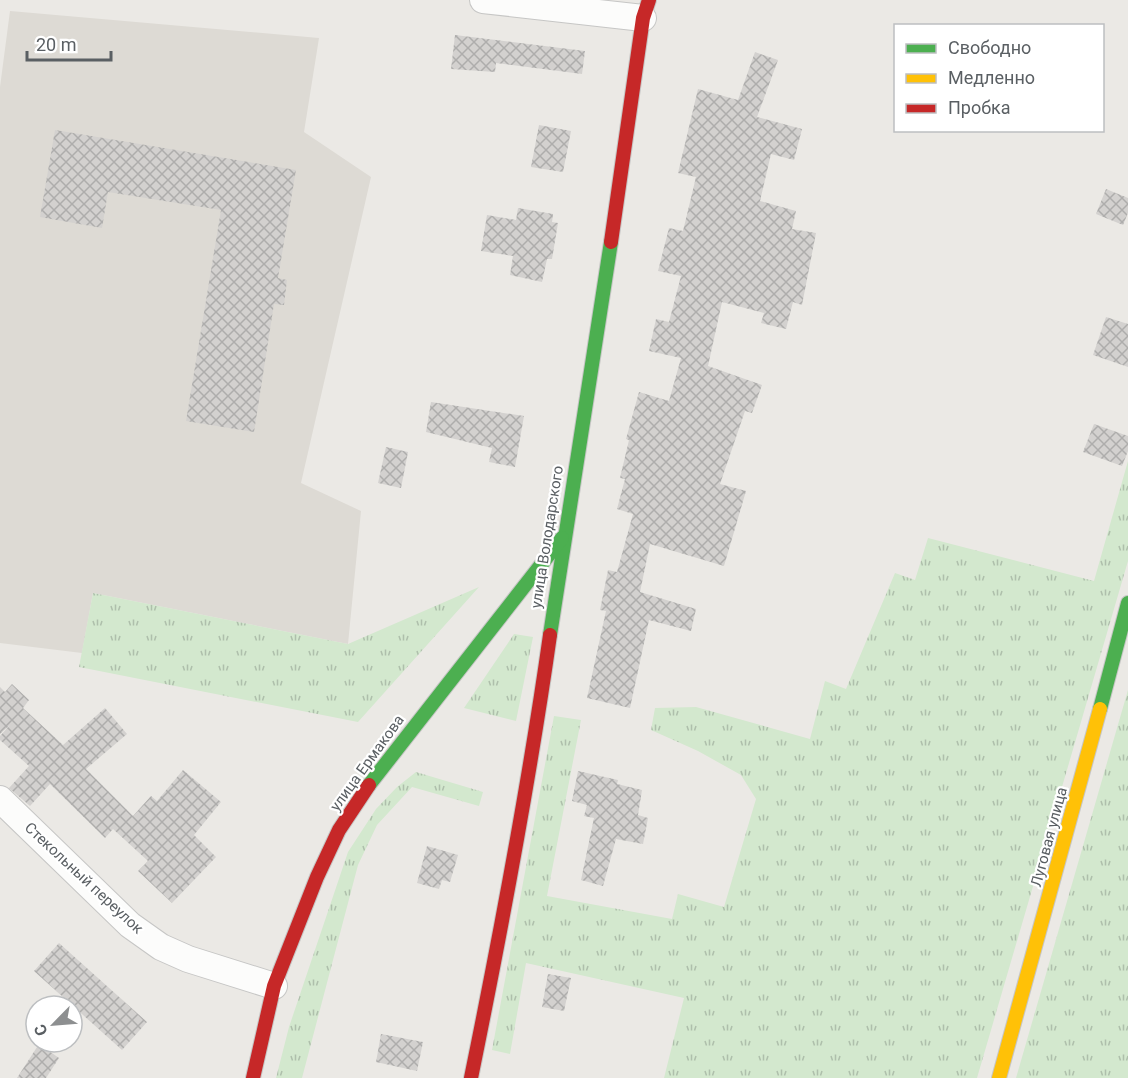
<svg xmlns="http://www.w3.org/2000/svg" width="1128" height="1078" viewBox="0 0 1128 1078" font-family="Roboto,sans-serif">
	<defs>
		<pattern id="grass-tufts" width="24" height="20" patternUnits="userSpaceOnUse" patternTransform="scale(1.5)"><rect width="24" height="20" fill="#d3e8ce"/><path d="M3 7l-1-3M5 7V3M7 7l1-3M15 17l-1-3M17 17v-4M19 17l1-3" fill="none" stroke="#aebfab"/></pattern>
		<pattern id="building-cross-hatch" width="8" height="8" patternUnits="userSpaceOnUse" patternTransform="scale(1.5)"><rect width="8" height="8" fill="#d3d1cf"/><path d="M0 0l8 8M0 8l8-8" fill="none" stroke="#aeadac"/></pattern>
	</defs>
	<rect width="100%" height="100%" fill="#ebe9e5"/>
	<polygon fill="#dddad4" points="10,11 319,38 304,132 371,177 301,483 361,511 348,644 93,593 82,653 0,643 0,87"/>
	<g fill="url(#grass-tufts)">
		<polygon points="1128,461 1128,561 977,1078 664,1078 684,998 526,963 510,1054 492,1050 554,716 581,720 547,896 672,919 678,894 724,907 756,799 741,775 698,751 651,730 655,708 696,707 810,739 825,681 846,689 895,573 915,580 928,538 1094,581"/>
		<polygon points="479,587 358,722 79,667 93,593 348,644"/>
		<polygon points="514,634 533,637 516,721 464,708"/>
		<polygon points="1128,690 1128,1078 1016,1078"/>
		<polygon points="416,772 483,792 479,806 412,787 377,825 358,865 302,1078 276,1078 289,1027 348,852 376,809 397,787"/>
	</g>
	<g fill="url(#building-cross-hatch)">
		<polygon points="455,35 585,51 582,74 496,63 495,72 451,69"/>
		<polygon points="755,52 778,60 757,117 802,129 794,160 771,154 760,201 796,211 792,229 816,233 802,305 793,302 786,329 761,323 764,313 722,302 708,366 762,385 752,413 745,411 720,484 746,491 724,566 650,544 640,592 696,609 691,631 649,620 630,708 587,698 606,611 600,610 608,570 617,572 633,514 617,509 625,479 620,478 629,440 626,439 639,392 669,401 681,358 649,351 656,319 669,322 681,276 658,271 669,228 683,231 696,177 678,173 698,89 738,100"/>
		<polygon points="539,125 571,131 563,172 531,167"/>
		<polygon points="55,130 296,170 278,278 287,280 284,305 274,304 254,432 186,421 221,210 108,192 102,228 40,217"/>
		<polygon points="1106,189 1128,198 1128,213 1123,225 1096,214"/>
		<polygon points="518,208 553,214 552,222 558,223 552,259 547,259 542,282 510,275 513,256 481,251 487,215 516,220"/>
		<polygon points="1106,317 1128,324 1128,367 1093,355"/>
		<polygon points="431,402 524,416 515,467 489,462 492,448 426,432"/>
		<polygon points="1094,424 1128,436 1128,451 1122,466 1083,452"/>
		<polygon points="386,447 408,452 401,488 378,483"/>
		<polygon points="12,684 29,700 23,708 63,745 105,708 127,734 86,769 133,816 151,796 157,801 183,770 221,802 194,835 216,857 172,903 138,871 148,861 113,829 105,838 50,784 30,806 9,788 29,766 0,740 0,736 10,725 0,734 0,687 5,692"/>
		<polygon points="578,771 618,780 617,784 642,790 638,815 648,818 643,844 616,839 603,886 581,880 594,818 584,816 587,805 572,801"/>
		<polygon points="427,846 458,855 450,882 442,880 439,889 417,883"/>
		<polygon points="59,943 147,1022 122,1050 34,971"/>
		<polygon points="548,974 571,978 564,1011 542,1007"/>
		<polygon points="381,1034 423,1042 417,1071 376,1062"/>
		<polygon points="39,1044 59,1058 46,1078 17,1078"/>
	</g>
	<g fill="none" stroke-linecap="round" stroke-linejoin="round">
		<g stroke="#c6c6c5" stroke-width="28">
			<g id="street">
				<polyline points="483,0 643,18"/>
				<polyline points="0,799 130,925 161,947 188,959 274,986"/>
			</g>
		</g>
		<g stroke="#c6c6c5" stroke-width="16">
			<g id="fast">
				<polyline points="550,635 611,242"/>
				<polyline points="1100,709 1128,603"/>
				<polyline points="369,785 562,538"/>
			</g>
		</g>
		<g stroke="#c6c6c5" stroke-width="16">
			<polyline id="slow" points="999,1078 1100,709"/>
		</g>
		<g stroke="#c6c6c5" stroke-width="16">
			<g id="jam">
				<polyline points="611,242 643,18 649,0"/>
				<polyline points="253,1078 274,986 317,877 339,830 369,785"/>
				<path d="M471,1078C501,931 529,784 550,635"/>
			</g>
		</g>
		<use href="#street" stroke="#fcfcfb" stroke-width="26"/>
		<use href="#fast" stroke="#4caf50" stroke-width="14"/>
		<use href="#slow" stroke="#ffc107" stroke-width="14"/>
		<use href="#jam" stroke="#c62828" stroke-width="14"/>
	</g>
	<g text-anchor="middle" stroke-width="4.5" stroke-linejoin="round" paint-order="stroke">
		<g font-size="15" fill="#5a5f63" stroke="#fff">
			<text transform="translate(547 537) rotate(-81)" y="5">улица Володарского</text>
			<text transform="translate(367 763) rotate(-54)" y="5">улица Ермакова</text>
			<text transform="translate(1049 837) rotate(-75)" y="5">Луговая улица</text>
			<text transform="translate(84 878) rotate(43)" y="5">Стекольный переулок</text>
		</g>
	</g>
	<rect x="894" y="24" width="210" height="108" fill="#ffffff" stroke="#bdbfc1" stroke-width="1.5"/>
	<rect x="906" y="44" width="30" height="9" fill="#4caf50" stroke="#bdbfc1" stroke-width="1.5"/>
	<text x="948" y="54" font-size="18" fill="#5a5f63">Свободно</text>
	<rect x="906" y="74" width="30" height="9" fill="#ffc107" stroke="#bdbfc1" stroke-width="1.5"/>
	<text x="948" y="84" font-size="18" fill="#5a5f63">Медленно</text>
	<rect x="906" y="104" width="30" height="9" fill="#c62828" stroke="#bdbfc1" stroke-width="1.5"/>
	<text x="948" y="114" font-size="18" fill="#5a5f63">Пробка</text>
	<g transform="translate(54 1024) rotate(245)"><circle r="28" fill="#ffffff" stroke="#bdbfc1" stroke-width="1.5"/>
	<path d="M0-4.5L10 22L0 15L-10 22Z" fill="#8d8f90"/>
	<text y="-9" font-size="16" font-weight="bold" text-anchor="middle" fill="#5a5f63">С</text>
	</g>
	<path d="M27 51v9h84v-9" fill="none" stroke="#5a5f63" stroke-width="3"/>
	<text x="36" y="51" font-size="18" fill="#5a5f63" stroke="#ffffff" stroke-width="4.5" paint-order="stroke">20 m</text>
</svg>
